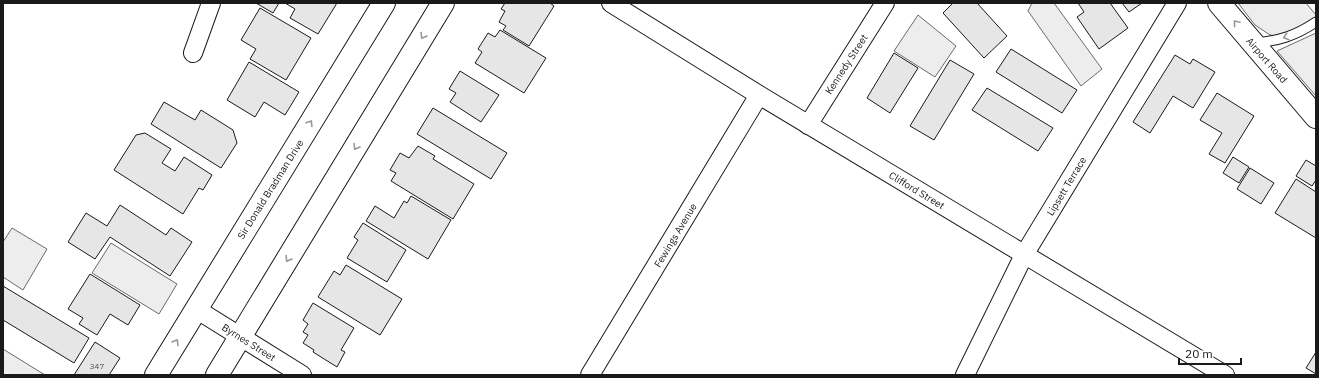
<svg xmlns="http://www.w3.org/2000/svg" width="1319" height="378" viewBox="0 0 1319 378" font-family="'IBM Plex Sans',sans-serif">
	<rect width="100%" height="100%" fill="#fff"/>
	<g fill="#ededed" stroke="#6a6a6a">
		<polygon points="1032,3 1054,3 1102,69 1081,86 1028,11"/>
		<polygon points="1238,3 1306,3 1316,15 1316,19 1285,34 1278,36 1270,35 1255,25"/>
		<polygon points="918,15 956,46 935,77 894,51"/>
		<polygon points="1316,33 1316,96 1277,51"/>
		<polygon points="12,228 47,249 23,290 3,277 3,242"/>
		<polygon points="111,243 177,284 159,314 92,273"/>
		<polygon points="3,349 45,375 3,375"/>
	</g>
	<g fill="#e6e6e6" stroke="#1a1a1a">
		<polygon points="256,3 279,3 273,13"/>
		<polygon points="285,3 337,3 318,34 290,18 295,9"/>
		<polygon points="505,3 550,3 554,6 529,46 503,30 506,26 499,22 505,11 501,9"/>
		<polygon points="953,3 977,3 1007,36 984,58 943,13"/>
		<polygon points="1078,3 1110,3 1128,28 1099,49 1077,17 1084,12"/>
		<polygon points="1122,3 1142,3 1129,12"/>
		<polygon points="260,8 311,38 286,80 250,59 256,49 241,40"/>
		<polygon points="500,30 546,58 524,93 475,63 482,52 478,49 488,33 495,37"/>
		<polygon points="1011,49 1077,90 1062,113 996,72"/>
		<polygon points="894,53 918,68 890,113 867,98"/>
		<polygon points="1175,55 1190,64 1193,59 1215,72 1193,108 1173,96 1150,133 1133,122"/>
		<polygon points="950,60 974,74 934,140 910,126"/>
		<polygon points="249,62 299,92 285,115 264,102 255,117 227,100"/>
		<polygon points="460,71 499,95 481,122 450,102 456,93 449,89"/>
		<polygon points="987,88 1053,128 1038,151 972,110"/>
		<polygon points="1217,93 1254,116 1225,163 1209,154 1222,133 1200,120"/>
		<polygon points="164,102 195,120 201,110 233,130 237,143 221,168 151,124"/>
		<polygon points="433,108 507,153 491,179 417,134"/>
		<polygon points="145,133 171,149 162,163 175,171 184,157 212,175 203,190 199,188 183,214 114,170 136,135"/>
		<polygon points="418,146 435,156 433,159 474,184 453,219 391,181 396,173 390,170 400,153 409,158"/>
		<polygon points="1233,157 1249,167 1239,183 1223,173"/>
		<polygon points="1306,160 1316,166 1316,180 1312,186 1296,176"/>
		<polygon points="1250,168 1274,183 1261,204 1237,189"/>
		<polygon points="1296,179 1316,192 1316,238 1275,213"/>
		<polygon points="411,196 451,220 428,259 366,221 375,206 394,218 404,201 407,203"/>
		<polygon points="120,205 166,235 171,228 192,242 170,276 110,237 95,259 68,242 86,213 107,226"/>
		<polygon points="363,223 406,250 387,282 347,258 358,240 354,237"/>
		<polygon points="346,265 402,299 380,335 318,297 334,271 340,275"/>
		<polygon points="90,274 140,305 128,325 110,314 97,335 79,324 83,318 68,309"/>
		<polygon points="3,286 89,338 74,363 3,320"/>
		<polygon points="313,303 354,328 341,350 345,352 337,367 313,352 314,350 303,343 308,335 303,332 308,324 303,320"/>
		<polygon points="95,342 120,358 109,375 74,375"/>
		<polygon points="1316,352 1316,374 1306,368"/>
	</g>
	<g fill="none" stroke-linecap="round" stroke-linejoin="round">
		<g stroke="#1a1a1a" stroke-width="11">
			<path id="lane" d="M1254,43C1279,41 1295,36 1316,22"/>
		</g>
		<g stroke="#1a1a1a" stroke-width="20">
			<g id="street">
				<polyline points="611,3 759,95 1225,375"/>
				<polyline points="193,53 211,3"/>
				<polyline points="808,125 885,3"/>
				<polyline points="196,309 302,375"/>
				<polyline points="590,375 759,95"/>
				<polyline points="965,375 1024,255 1177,3"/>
			</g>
		</g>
		<g stroke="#1a1a1a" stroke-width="24">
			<polyline id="secondary" points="1219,3 1316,117"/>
		</g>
		<g stroke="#1a1a1a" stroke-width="24">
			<g id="primary">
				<polyline points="156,375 384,3"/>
				<polyline points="217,375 443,3"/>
			</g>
		</g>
		<use href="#lane" stroke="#fff" stroke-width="9"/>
		<use href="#street" stroke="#fff" stroke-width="18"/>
		<use href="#secondary" stroke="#fff" stroke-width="22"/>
		<use href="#primary" stroke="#fff" stroke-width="22"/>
	</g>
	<defs><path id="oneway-chevron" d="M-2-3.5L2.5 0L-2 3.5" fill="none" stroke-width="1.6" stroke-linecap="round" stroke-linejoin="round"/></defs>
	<g stroke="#989898">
		<use href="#oneway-chevron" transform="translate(1236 23) rotate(-130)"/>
		<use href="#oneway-chevron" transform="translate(423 36) rotate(121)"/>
		<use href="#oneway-chevron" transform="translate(1286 37) rotate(162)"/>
		<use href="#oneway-chevron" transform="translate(310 123) rotate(-58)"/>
		<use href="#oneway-chevron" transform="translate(356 147) rotate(121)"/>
		<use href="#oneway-chevron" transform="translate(288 259) rotate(121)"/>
		<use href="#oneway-chevron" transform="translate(176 342) rotate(-59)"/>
	</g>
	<g text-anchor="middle" stroke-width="3" stroke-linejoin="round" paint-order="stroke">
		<g font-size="8" fill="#4d4d4d">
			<text x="97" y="369">347</text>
		</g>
		<g font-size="10" fill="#1a1a1a" stroke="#fff">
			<text transform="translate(1267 60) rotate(49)" y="4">Airport Road</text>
			<text transform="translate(846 64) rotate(-57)" y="4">Kennedy Street</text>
			<text transform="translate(1066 186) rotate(-59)" y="4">Lipsett Terrace</text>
			<text transform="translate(270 189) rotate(-58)" y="4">Sir Donald Bradman Drive</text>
			<text transform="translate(917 190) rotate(31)" y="4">Clifford Street</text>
			<text transform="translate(675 235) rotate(-59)" y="4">Fewings Avenue</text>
			<text transform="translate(249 342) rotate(32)" y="4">Byrnes Street</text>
		</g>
	</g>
	<rect width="1319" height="378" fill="none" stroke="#1a1a1a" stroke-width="8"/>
	<path d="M1179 358v6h62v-6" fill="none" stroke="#1a1a1a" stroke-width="2"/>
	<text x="1185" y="358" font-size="12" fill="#1a1a1a" stroke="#ffffff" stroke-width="3" paint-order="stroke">20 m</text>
</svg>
